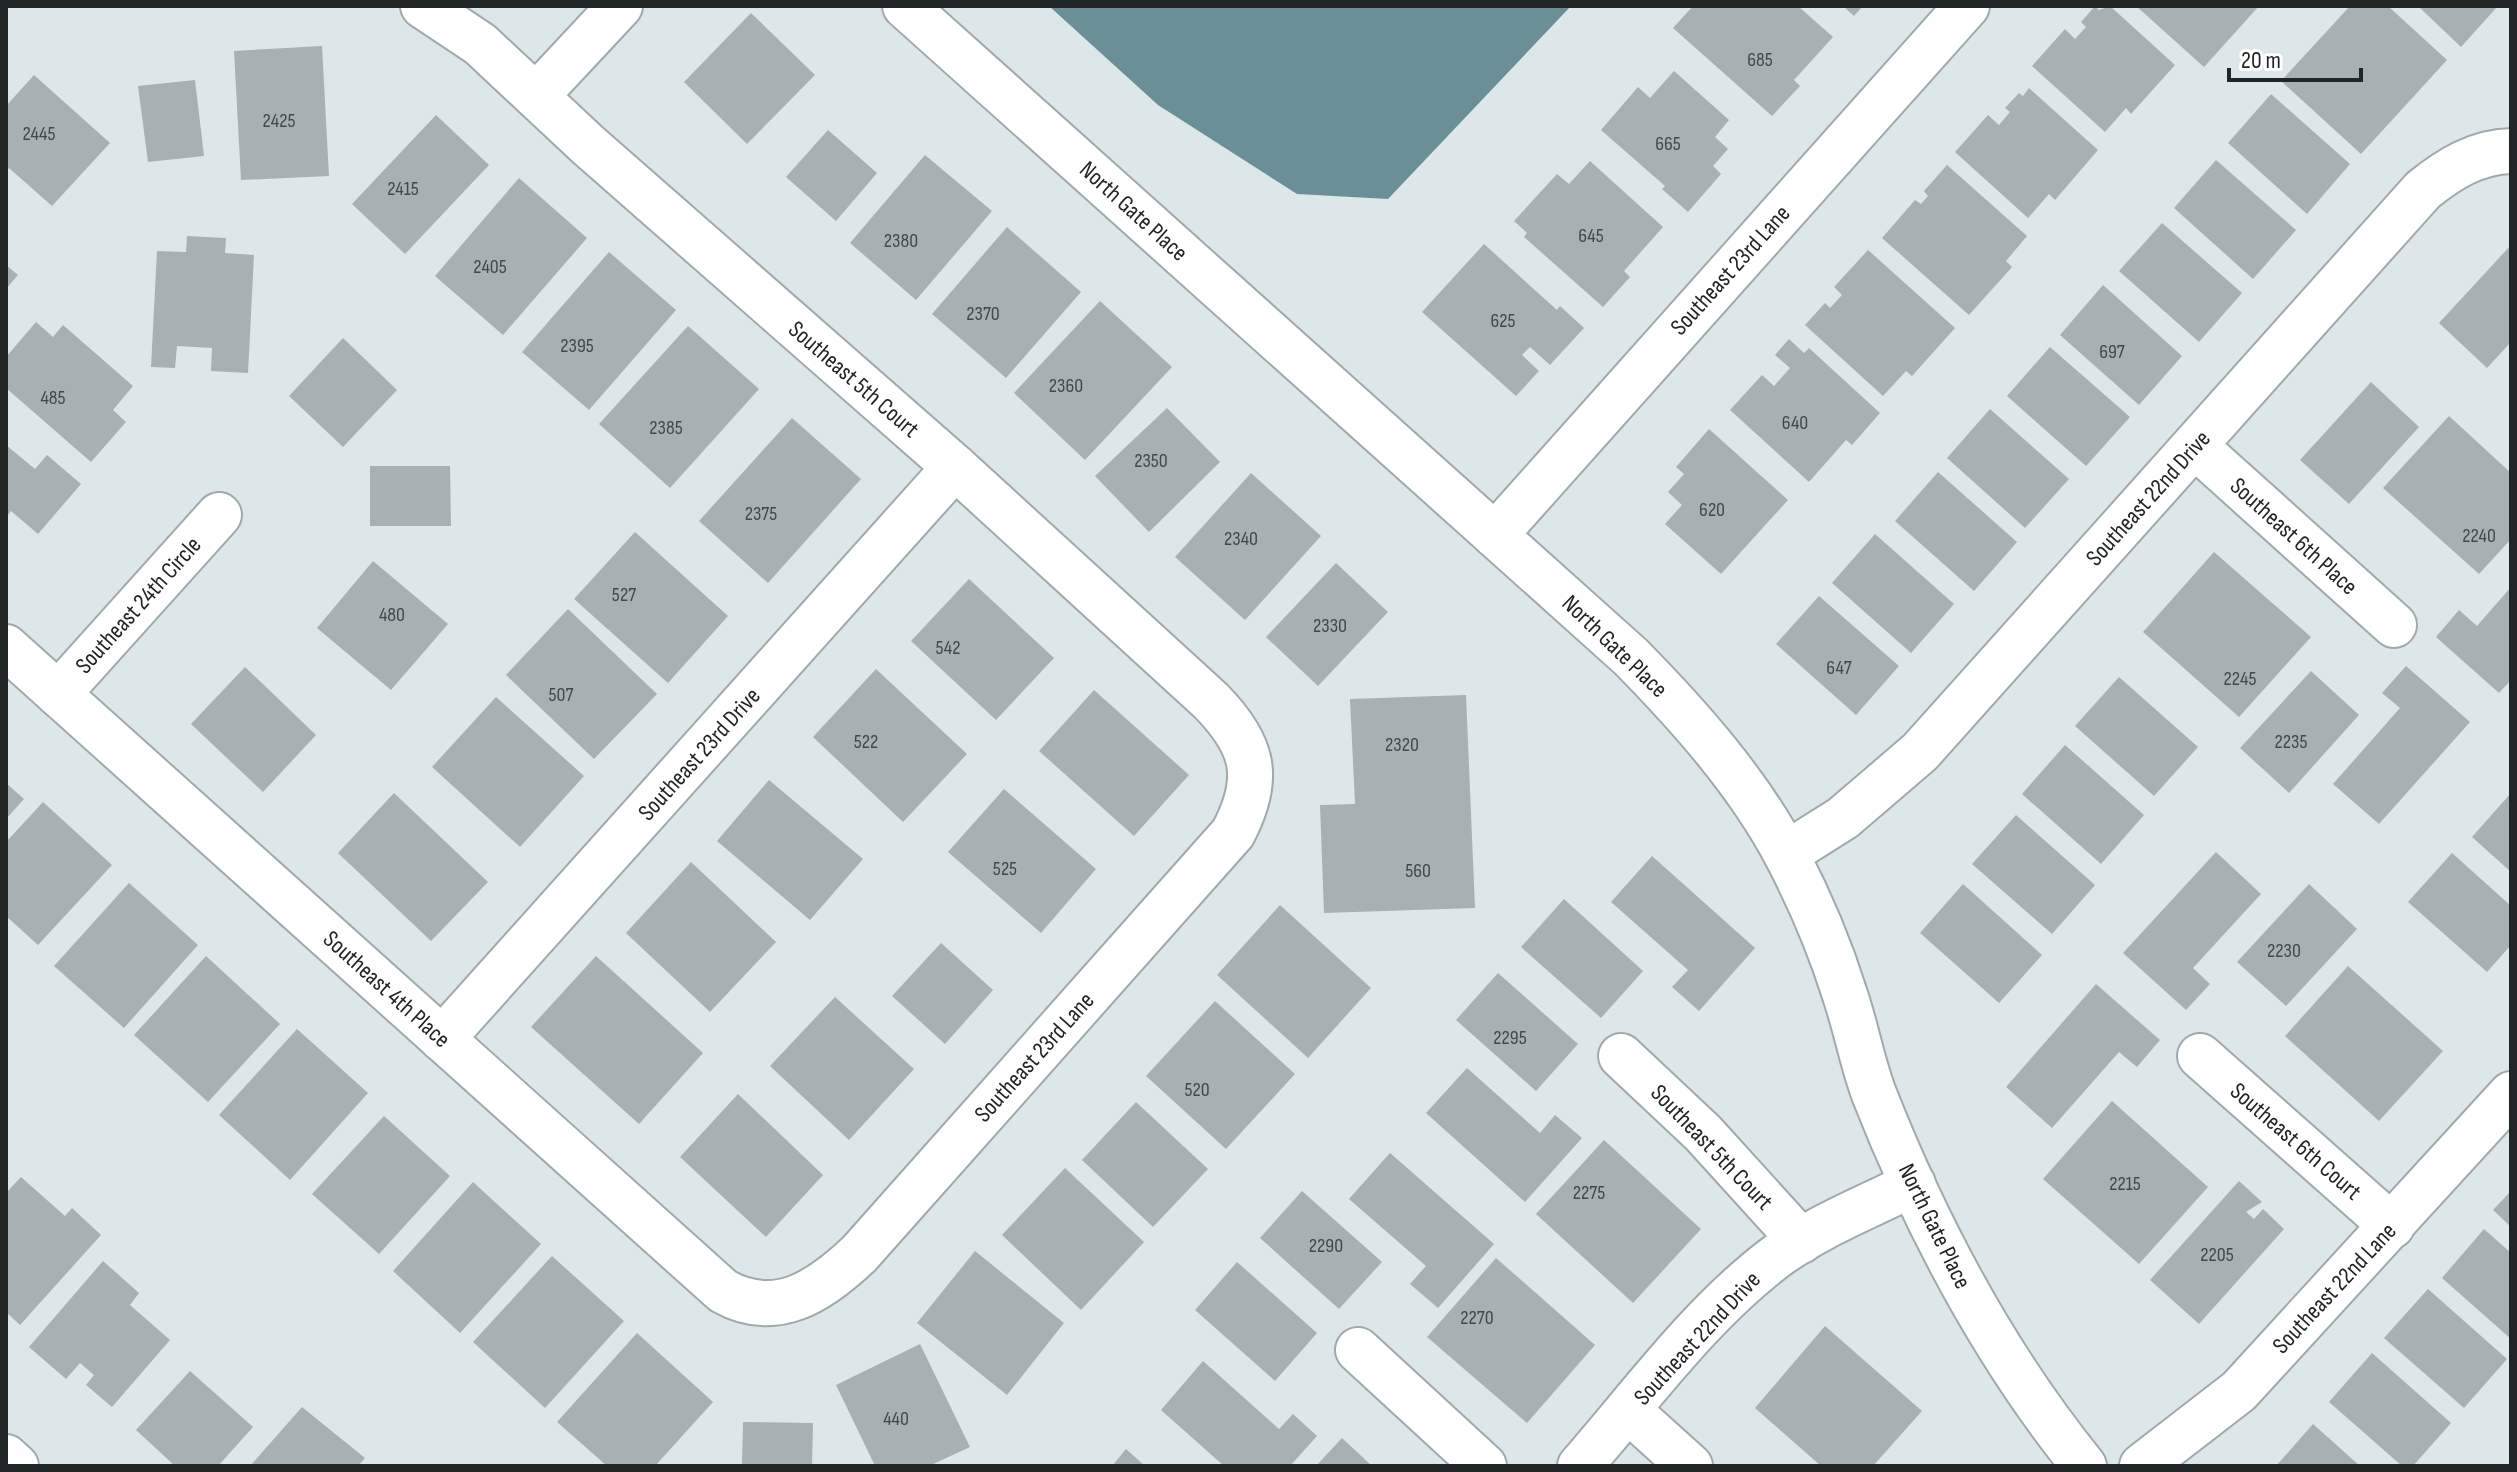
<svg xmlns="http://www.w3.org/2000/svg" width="2517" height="1472" viewBox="0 0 2517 1472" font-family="'Sofia Sans Condensed',sans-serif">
	<rect width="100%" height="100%" fill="#dde7e9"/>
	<polygon fill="#6b8f97" points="1049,6 1571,6 1388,199 1297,194 1158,105"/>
	<g fill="#a7b1b3">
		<polygon points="1693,6 1798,6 1833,37 1794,80 1800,86 1772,116 1673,28"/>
		<polygon points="1843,6 1863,6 1854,16"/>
		<polygon points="2095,6 2099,10 2110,6 2175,65 2131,114 2126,108 2105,132 2032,66 2065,29 2075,39 2086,27 2081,22"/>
		<polygon points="2136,6 2259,6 2204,67"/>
		<polygon points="2350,6 2388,6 2447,60 2361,154 2281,81"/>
		<polygon points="2418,6 2498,6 2461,47"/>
		<polygon points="751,13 815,75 747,144 684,82"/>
		<polygon points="322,46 329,176 241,180 234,51"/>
		<polygon points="1674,71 1729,120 1715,137 1728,149 1713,166 1721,174 1688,212 1662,189 1665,186 1601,130 1638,87 1650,98"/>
		<polygon points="34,75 110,143 52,206 9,168 6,172 6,106"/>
		<polygon points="195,80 204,156 148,162 138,86"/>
		<polygon points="2029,88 2098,150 2055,200 2049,194 2028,218 1955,152 1988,115 1999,125 2010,112 2005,108 2019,93 2023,96"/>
		<polygon points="2271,94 2350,164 2307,214 2228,143"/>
		<polygon points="436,115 489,165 405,254 352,204"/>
		<polygon points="828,130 877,173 836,221 786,177"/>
		<polygon points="925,155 992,211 916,300 850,243"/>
		<polygon points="2216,160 2296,230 2253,279 2174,208"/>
		<polygon points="1590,161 1663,227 1624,271 1630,277 1603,307 1524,237 1527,233 1514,221 1557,174 1569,184"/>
		<polygon points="1947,165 2027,236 2006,261 2012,267 1969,315 1882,238 1915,200 1921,204 1928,196 1924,191"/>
		<polygon points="519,178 587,238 503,335 435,276"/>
		<polygon points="2162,223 2242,293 2199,342 2119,271"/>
		<polygon points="1007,227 1081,292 1006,378 932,314"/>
		<polygon points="187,236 226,238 225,253 254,255 248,373 211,371 212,348 177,346 175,368 151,367 157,251 186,252"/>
		<polygon points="1484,244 1557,310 1560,306 1584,328 1550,365 1530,347 1522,355 1539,371 1516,396 1422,312"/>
		<polygon points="2511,245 2511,342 2487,368 2439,323"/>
		<polygon points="1868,250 1955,328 1912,376 1906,371 1883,396 1805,325 1825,303 1830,308 1842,295 1834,287"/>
		<polygon points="609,252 676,310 589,410 522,352"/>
		<polygon points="6,265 18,275 6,289"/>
		<polygon points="2103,285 2182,356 2139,405 2060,335"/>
		<polygon points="1100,301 1172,367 1085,460 1014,393"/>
		<polygon points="36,322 53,337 63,325 133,386 113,410 126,422 91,462 6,388 6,357"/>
		<polygon points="688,326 759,389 670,488 599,424"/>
		<polygon points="343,338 397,390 343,447 289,396"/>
		<polygon points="1789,339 1804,353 1809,348 1880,413 1852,445 1846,440 1809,482 1730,410 1762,375 1774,386 1790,368 1775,355"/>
		<polygon points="2050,347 2130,417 2086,466 2007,396"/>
		<polygon points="2371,382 2419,427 2349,504 2300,460"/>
		<polygon points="1167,408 1220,462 1149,532 1095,476"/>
		<polygon points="1990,409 2069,479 2025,528 1947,458"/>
		<polygon points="2449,416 2511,473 2511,539 2479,574 2383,488"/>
		<polygon points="792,418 861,479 768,583 699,521"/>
		<polygon points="1709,429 1788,500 1721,574 1665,524 1682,505 1668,492 1684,474 1676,467"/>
		<polygon points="6,445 35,469 47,455 81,484 38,534 11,511 6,517"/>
		<polygon points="370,466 450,466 451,526 370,526"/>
		<polygon points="1938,472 2017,542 1974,591 1895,521"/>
		<polygon points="1251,473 1321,536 1245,620 1175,557"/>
		<polygon points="635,532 728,616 668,683 574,599"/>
		<polygon points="1875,534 1954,604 1911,653 1832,583"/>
		<polygon points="2214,552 2311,637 2239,717 2143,632"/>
		<polygon points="373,561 448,624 391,690 317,628"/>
		<polygon points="1336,563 1388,612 1318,686 1266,637"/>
		<polygon points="969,579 1054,658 996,720 911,641"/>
		<polygon points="2511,587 2511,680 2499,693 2436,637 2459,610 2477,626"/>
		<polygon points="1819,596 1899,666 1856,715 1776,644"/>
		<polygon points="568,609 657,694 594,759 506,675"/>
		<polygon points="2406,666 2470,722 2379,824 2333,784 2400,708 2382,693"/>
		<polygon points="245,667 316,735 263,792 191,724"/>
		<polygon points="876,669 967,754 903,822 813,737"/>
		<polygon points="2311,671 2359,715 2289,793 2240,748"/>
		<polygon points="2119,677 2198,747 2154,796 2075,726"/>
		<polygon points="1094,690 1189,775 1134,836 1039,751"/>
		<polygon points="1466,695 1475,908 1324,913 1320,805 1355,804 1350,699"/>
		<polygon points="496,697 584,776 520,847 432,767"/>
		<polygon points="2065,745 2144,815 2101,864 2022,794"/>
		<polygon points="769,780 863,859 810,920 717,841"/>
		<polygon points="6,783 24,799 6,819"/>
		<polygon points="1004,789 1096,869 1041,933 948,852"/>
		<polygon points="394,793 488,882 431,941 338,853"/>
		<polygon points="2511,793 2511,872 2472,837"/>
		<polygon points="43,802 112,865 38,945 6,916 6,842"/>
		<polygon points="2016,815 2095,885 2052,934 1972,864"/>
		<polygon points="2216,852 2261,894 2193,968 2210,984 2186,1010 2123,953"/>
		<polygon points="2452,853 2511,906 2511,945 2487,972 2408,902"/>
		<polygon points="1652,856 1755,948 1699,1011 1672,987 1688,970 1611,902"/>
		<polygon points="691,862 776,942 710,1012 626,933"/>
		<polygon points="129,883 198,945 124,1028 54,966"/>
		<polygon points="1963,884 2042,955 1999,1003 1920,933"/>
		<polygon points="2309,884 2357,929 2286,1006 2237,962"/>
		<polygon points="1564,899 1643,971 1601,1018 1521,947"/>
		<polygon points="1280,905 1371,988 1308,1058 1217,975"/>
		<polygon points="941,943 993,990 945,1044 892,996"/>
		<polygon points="206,956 280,1024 208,1102 134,1035"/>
		<polygon points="596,956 703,1053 639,1124 531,1027"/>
		<polygon points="2348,966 2443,1051 2379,1121 2285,1036"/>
		<polygon points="1498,973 1578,1044 1536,1091 1456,1020"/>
		<polygon points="2096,984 2160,1040 2137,1067 2119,1052 2052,1128 2006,1087"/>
		<polygon points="835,997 914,1069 849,1140 770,1066"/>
		<polygon points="1215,1001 1295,1074 1226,1149 1146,1076"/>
		<polygon points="297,1029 368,1093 290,1180 219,1115"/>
		<polygon points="1467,1068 1540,1133 1555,1115 1582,1138 1525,1202 1426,1113"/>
		<polygon points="738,1094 823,1175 766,1237 680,1157"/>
		<polygon points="2112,1101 2208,1187 2139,1264 2043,1179"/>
		<polygon points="1136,1102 1208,1169 1153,1227 1082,1160"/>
		<polygon points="384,1116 450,1176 379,1254 312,1194"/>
		<polygon points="1604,1140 1701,1229 1633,1303 1536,1214"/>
		<polygon points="1390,1153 1494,1244 1438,1308 1410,1284 1426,1266 1349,1199"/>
		<polygon points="1065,1168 1144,1242 1081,1310 1002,1235"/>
		<polygon points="21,1177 65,1216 72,1208 101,1235 20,1325 6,1312 6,1193"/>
		<polygon points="2239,1181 2262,1202 2246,1212 2254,1219 2263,1209 2284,1229 2199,1324 2150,1280"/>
		<polygon points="473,1182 541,1244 460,1333 393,1271"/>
		<polygon points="1302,1191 1382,1262 1339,1309 1260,1238"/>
		<polygon points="2511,1191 2511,1227 2493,1210"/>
		<polygon points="2484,1229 2511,1253 2511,1339 2442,1278"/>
		<polygon points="975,1251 1064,1323 1007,1395 917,1323"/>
		<polygon points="552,1256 624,1321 545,1408 473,1342"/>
		<polygon points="1496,1258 1595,1345 1527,1423 1427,1337"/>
		<polygon points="103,1261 139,1293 130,1305 170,1340 112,1407 86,1385 94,1375 80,1363 66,1379 29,1347"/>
		<polygon points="1237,1262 1317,1333 1275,1381 1195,1310"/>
		<polygon points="2428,1289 2507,1359 2464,1408 2384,1338"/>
		<polygon points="1825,1326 1922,1411 1873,1466 1821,1466 1755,1408"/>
		<polygon points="637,1333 713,1402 655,1466 607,1466 557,1422"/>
		<polygon points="920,1344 970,1447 929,1466 875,1466 836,1385"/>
		<polygon points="2372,1353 2451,1423 2413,1466 2402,1466 2329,1402"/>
		<polygon points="1203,1361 1279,1429 1293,1414 1317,1436 1290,1466 1224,1466 1161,1410"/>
		<polygon points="190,1371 253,1427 218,1466 175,1466 136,1430"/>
		<polygon points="302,1407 365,1458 358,1466 250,1466"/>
		<polygon points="743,1422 813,1423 812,1466 742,1466"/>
		<polygon points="2313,1424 2360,1466 2276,1466"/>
		<polygon points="1342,1438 1372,1466 1316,1466"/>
		<polygon points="1126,1449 1145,1466 1112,1466"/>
	</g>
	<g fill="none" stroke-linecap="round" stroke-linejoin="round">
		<g stroke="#a0a9ab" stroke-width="48">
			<g id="street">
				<path d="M905,6L1631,657C1689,716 1748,782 1787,856C1810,900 1830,947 1845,995C1856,1027 1862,1062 1874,1094C1926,1226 1994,1355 2084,1466"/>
				<polyline points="536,96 620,6"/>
				<polyline points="2195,446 2394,625"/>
				<polyline points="1495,535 1967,6"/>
				<path d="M6,647L723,1291C776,1321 820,1291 859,1254L1233,833C1262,778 1254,745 1211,701L955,467L588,145L480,44L423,6"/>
				<polyline points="58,694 219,515"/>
				<path d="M1786,854L1843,818L1920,752L2423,190C2449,169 2476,152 2511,151"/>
				<polyline points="442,1039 955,467"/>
				<polyline points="1621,1056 1703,1133 1801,1241"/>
				<polyline points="2200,1056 2392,1226"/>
				<polyline points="1358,1350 1484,1466"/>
				<polyline points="1629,1411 1690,1466"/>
				<polyline points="6,1457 16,1466"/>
				<path d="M1580,1466C1642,1395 1701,1313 1777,1256C1818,1226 1868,1207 1913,1184"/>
				<polyline points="2142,1466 2239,1391 2511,1094"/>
			</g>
		</g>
		<use href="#street" stroke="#fff" stroke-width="44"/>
	</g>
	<g text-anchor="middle" stroke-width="6" stroke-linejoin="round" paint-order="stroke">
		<g font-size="20" fill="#424849">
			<text x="1760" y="66">685</text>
			<text x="279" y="127">2425</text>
			<text x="39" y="140">2445</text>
			<text x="1668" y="150">665</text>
			<text x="403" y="195">2415</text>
			<text x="1591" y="242">645</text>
			<text x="901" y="247">2380</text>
			<text x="490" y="273">2405</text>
			<text x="983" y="320">2370</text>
			<text x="1503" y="327">625</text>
			<text x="577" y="352">2395</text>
			<text x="2112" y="358">697</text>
			<text x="1066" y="392">2360</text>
			<text x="53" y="404">485</text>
			<text x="1795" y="429">640</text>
			<text x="666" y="434">2385</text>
			<text x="1151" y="467">2350</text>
			<text x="1712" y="516">620</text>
			<text x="761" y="520">2375</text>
			<text x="2479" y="542">2240</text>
			<text x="1241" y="545">2340</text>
			<text x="624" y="601">527</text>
			<text x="392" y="621">480</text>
			<text x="1330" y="632">2330</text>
			<text x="948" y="654">542</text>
			<text x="1839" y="674">647</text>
			<text x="2240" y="685">2245</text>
			<text x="561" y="701">507</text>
			<text x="866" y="748">522</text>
			<text x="2291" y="748">2235</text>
			<text x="1402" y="751">2320</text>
			<text x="1005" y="875">525</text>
			<text x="1418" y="877">560</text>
			<text x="2284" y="957">2230</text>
			<text x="1510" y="1044">2295</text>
			<text x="1197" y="1096">520</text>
			<text x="2125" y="1190">2215</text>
			<text x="1589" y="1199">2275</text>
			<text x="1326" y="1252">2290</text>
			<text x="2217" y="1261">2205</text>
			<text x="1477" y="1324">2270</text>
			<text x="896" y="1425">440</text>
		</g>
		<g font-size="24" fill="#212526" stroke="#fff">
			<text transform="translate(1134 211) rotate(42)" y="8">North Gate Place</text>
			<text transform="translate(1730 270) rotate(-48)" y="8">Southeast 23rd Lane</text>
			<text transform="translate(854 379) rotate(41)" y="8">Southeast 5th Court</text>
			<text transform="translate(2148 498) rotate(-48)" y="8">Southeast 22nd Drive</text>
			<text transform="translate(2294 536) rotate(42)" y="8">Southeast 6th Place</text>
			<text transform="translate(138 605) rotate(-48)" y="8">Southeast 24th Circle</text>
			<text transform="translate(1615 646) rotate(44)" y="8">North Gate Place</text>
			<text transform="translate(699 754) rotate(-48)" y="8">Southeast 23rd Drive</text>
			<text transform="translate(387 989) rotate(42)" y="8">Southeast 4th Place</text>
			<text transform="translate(1034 1057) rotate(-48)" y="8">Southeast 23rd Lane</text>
			<text transform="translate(2296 1141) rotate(41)" y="8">Southeast 6th Court</text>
			<text transform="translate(1712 1147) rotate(46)" y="8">Southeast 5th Court</text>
			<text transform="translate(1935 1226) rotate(64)" y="8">North Gate Place</text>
			<text transform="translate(2334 1288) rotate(-47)" y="8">Southeast 22nd Lane</text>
			<text transform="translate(1697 1338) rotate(-47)" y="8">Southeast 22nd Drive</text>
		</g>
	</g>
	<rect width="2517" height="1472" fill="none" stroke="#212526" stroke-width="16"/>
	<path d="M2229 68v12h132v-12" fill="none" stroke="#212526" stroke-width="4"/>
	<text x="2241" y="68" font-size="24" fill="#212526" stroke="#ffffff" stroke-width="6" paint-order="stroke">20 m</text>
</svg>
